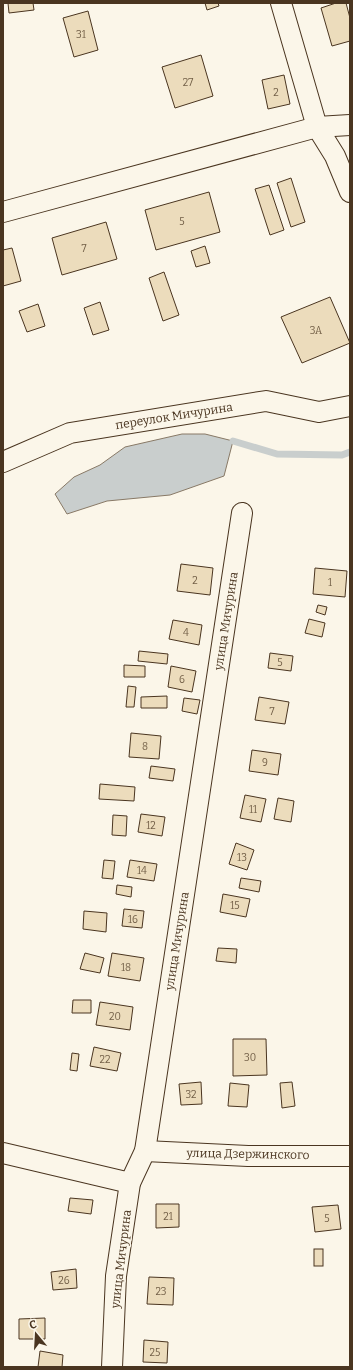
<svg xmlns="http://www.w3.org/2000/svg" width="353" height="1370" viewBox="0 0 353 1370" font-family="Bitter,serif">
	<rect width="100%" height="100%" fill="#fbf6e9"/>
	<polygon fill="#c9cecd" stroke="#887966" points="182,434 205,434 233,441 224,476 170,495 107,501 67,514 55,494 74,477 100,465 125,447"/>
	<g fill="none" stroke-linecap="round" stroke-linejoin="round">
		<polyline stroke="#c9cecd" stroke-width="7" points="233,441 277,454 342,455 350,452"/>
	</g>
	<g fill="#ecdcbc" stroke="#4a3520">
		<polygon points="8,3 33,3 34,10 9,13"/>
		<polygon points="205,3 218,3 219,6 207,10"/>
		<polygon points="336,3 346,3 350,18 350,41 332,46 321,8"/>
		<polygon points="88,11 98,50 74,57 63,18"/>
		<polygon points="201,55 213,96 175,108 162,67"/>
		<polygon points="284,75 290,104 268,109 262,80"/>
		<polygon points="291,178 305,222 291,227 277,183"/>
		<polygon points="269,185 284,230 270,235 255,189"/>
		<polygon points="209,192 220,232 156,250 145,210"/>
		<polygon points="106,222 117,259 62,275 52,238"/>
		<polygon points="205,246 210,263 196,267 191,251"/>
		<polygon points="12,248 21,281 3,286 3,250"/>
		<polygon points="164,272 179,315 163,321 149,278"/>
		<polygon points="330,297 350,343 302,363 281,317"/>
		<polygon points="100,302 109,330 93,335 84,308"/>
		<polygon points="38,304 45,326 27,332 19,311"/>
		<polygon points="181,564 213,568 210,595 177,591"/>
		<polygon points="315,568 347,571 345,597 313,594"/>
		<polygon points="318,605 327,607 325,615 316,612"/>
		<polygon points="309,619 325,623 322,637 305,633"/>
		<polygon points="173,620 202,625 199,645 169,639"/>
		<polygon points="139,651 168,654 167,664 138,661"/>
		<polygon points="270,653 293,656 291,671 268,668"/>
		<polygon points="124,665 145,666 145,677 124,677"/>
		<polygon points="171,666 196,671 192,692 168,687"/>
		<polygon points="128,686 136,687 134,707 126,707"/>
		<polygon points="167,696 167,708 141,708 141,697"/>
		<polygon points="259,697 289,702 285,724 255,720"/>
		<polygon points="184,698 200,700 197,714 182,711"/>
		<polygon points="131,733 161,736 159,759 129,757"/>
		<polygon points="252,750 281,754 278,775 249,771"/>
		<polygon points="151,766 175,769 173,781 149,778"/>
		<polygon points="100,784 135,787 134,801 99,799"/>
		<polygon points="245,795 266,799 261,822 240,818"/>
		<polygon points="278,798 294,801 291,822 274,819"/>
		<polygon points="141,814 165,817 162,836 138,832"/>
		<polygon points="113,815 127,816 126,836 112,835"/>
		<polygon points="236,843 254,850 247,870 229,864"/>
		<polygon points="104,860 115,861 113,879 102,878"/>
		<polygon points="130,860 157,864 154,881 127,877"/>
		<polygon points="241,878 261,881 259,892 239,888"/>
		<polygon points="117,885 132,887 131,897 116,894"/>
		<polygon points="223,894 250,899 246,917 220,912"/>
		<polygon points="124,909 144,911 142,928 122,926"/>
		<polygon points="84,911 107,913 106,932 83,929"/>
		<polygon points="218,948 237,949 236,963 216,961"/>
		<polygon points="85,953 104,958 100,973 80,969"/>
		<polygon points="112,953 144,958 140,981 108,976"/>
		<polygon points="73,1000 91,1000 91,1013 72,1013"/>
		<polygon points="100,1002 133,1007 130,1030 96,1025"/>
		<polygon points="233,1039 266,1039 267,1075 233,1076"/>
		<polygon points="94,1047 121,1053 117,1071 90,1066"/>
		<polygon points="72,1053 79,1054 77,1071 70,1070"/>
		<polygon points="201,1082 202,1104 181,1105 179,1084"/>
		<polygon points="292,1082 295,1106 282,1108 280,1083"/>
		<polygon points="230,1083 249,1085 247,1107 228,1106"/>
		<polygon points="70,1198 93,1200 91,1214 68,1211"/>
		<polygon points="156,1204 179,1204 179,1227 156,1228"/>
		<polygon points="338,1205 341,1229 315,1232 312,1207"/>
		<rect x="314" y="1249" width="9" height="17"/>
		<polygon points="76,1269 77,1288 53,1290 51,1272"/>
		<polygon points="149,1277 174,1278 173,1305 147,1304"/>
		<polygon points="45,1318 45,1339 19,1339 19,1319"/>
		<polygon points="144,1340 168,1342 167,1363 143,1362"/>
		<polygon points="40,1351 63,1355 62,1367 38,1367"/>
	</g>
	<g fill="none" stroke-linecap="round" stroke-linejoin="round">
		<g stroke="#4a3520" stroke-width="22">
			<g id="street">
				<polyline points="281,3 317,127 335,156 350,192"/>
				<polyline points="3,212 317,127 350,125"/>
				<polyline points="3,462 70,433 266,401 319,412 350,406"/>
				<polyline points="145,1151 248,1156 350,1156"/>
				<polyline points="3,1153 130,1183"/>
				<polyline points="112,1367 116,1276 130,1183 145,1151 242,513"/>
			</g>
		</g>
		<use href="#street" stroke="#fbf6e9" stroke-width="20"/>
	</g>
	<g text-anchor="middle" stroke-width="3" stroke-linejoin="round" paint-order="stroke">
		<g font-size="10" fill="#725f47">
			<text x="81" y="38">31</text>
			<text x="188" y="86">27</text>
			<text x="276" y="96">2</text>
			<text x="182" y="225">5</text>
			<text x="84" y="252">7</text>
			<text x="316" y="334">3А</text>
			<text x="195" y="584">2</text>
			<text x="330" y="586">1</text>
			<text x="186" y="636">4</text>
			<text x="280" y="666">5</text>
			<text x="182" y="683">6</text>
			<text x="272" y="715">7</text>
			<text x="145" y="750">8</text>
			<text x="265" y="766">9</text>
			<text x="253" y="813">11</text>
			<text x="151" y="829">12</text>
			<text x="242" y="861">13</text>
			<text x="142" y="874">14</text>
			<text x="235" y="909">15</text>
			<text x="133" y="923">16</text>
			<text x="126" y="971">18</text>
			<text x="115" y="1020">20</text>
			<text x="250" y="1061">30</text>
			<text x="105" y="1063">22</text>
			<text x="191" y="1098">32</text>
			<text x="168" y="1220">21</text>
			<text x="327" y="1222">5</text>
			<text x="64" y="1284">26</text>
			<text x="161" y="1295">23</text>
			<text x="155" y="1356">25</text>
		</g>
		<g font-size="12" fill="#4a3520" stroke="#fbf6e9">
			<text transform="translate(174 416) rotate(-9)" y="4">переулок Мичурина</text>
			<text transform="translate(226 621) rotate(-81)" y="4">улица Мичурина</text>
			<text transform="translate(177 941) rotate(-81)" y="4">улица Мичурина</text>
			<text transform="translate(248 1154) rotate(1)" y="4">улица Дзержинского</text>
			<text transform="translate(121 1259) rotate(-83)" y="4">улица Мичурина</text>
		</g>
	</g>
	<rect width="353" height="1370" fill="none" stroke="#4a3520" stroke-width="8"/>
	<g transform="translate(36 1334) rotate(342)" stroke="#fbf6e9" stroke-width="3" paint-order="stroke">
	<path d="M0-3L7 15L0 10L-7 15Z" fill="#4a3520"/>
	<text y="-6" font-size="11" font-weight="bold" text-anchor="middle" fill="#4a3520">С</text>
	</g>
</svg>
